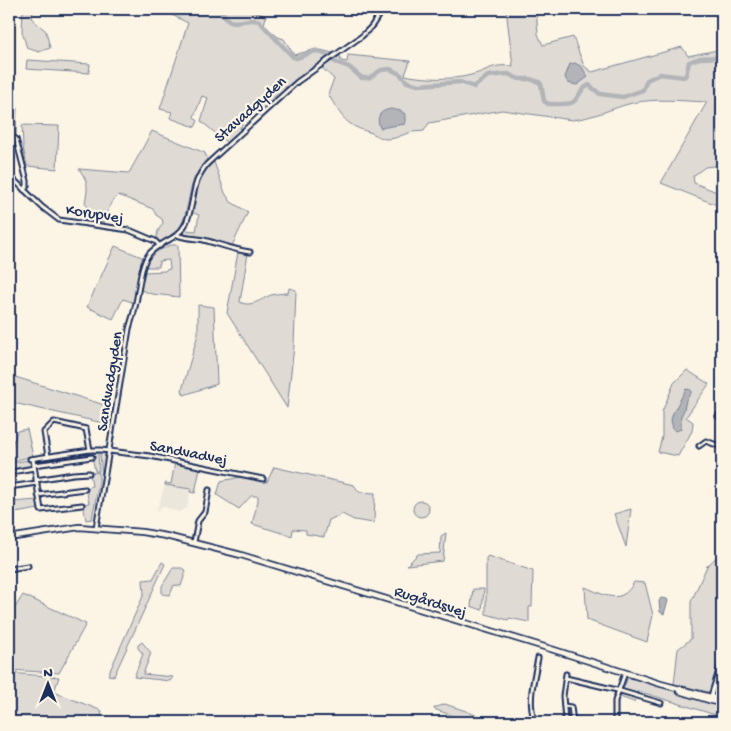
<svg xmlns="http://www.w3.org/2000/svg" width="731" height="731" viewBox="0 0 731 731" font-family="'Gochi Hand',sans-serif">
	<rect width="100%" height="100%" fill="#fcf5e5"/>
	<filter id="ink" filterUnits="userSpaceOnUse"><feTurbulence type="fractalNoise" baseFrequency=".02" numOctaves="2"/><feDisplacementMap in="SourceGraphic" scale="10" xChannelSelector="R" yChannelSelector="G"/><feConvolveMatrix kernelMatrix="1 2 1 2 8 2 1 2 1" color-interpolation-filters="sRGB"/></filter>
	<g filter="url(#ink)">
		<polygon fill="#ece7dc" points="165,485 191,489 187,508 179,512 162,506 159,510 157,510"/>
		<g fill="#dfdbd4" stroke="#7d8599">
			<polygon points="23,9 36,9 32,14 33,20 46,31 50,48 39,52 27,48 22,32"/>
			<polygon points="163,9 245,9 266,16 264,25 278,37 284,39 294,55 316,49 333,53 282,90 261,109 250,105 238,134 227,143 201,121 208,98 202,96 194,117 198,121 195,127 170,118 172,112 160,109 188,23 168,13"/>
			<path d="M506,9H536L538,34L543,45L573,37L584,66L592,72L682,47L688,56L722,49V165L705,167L693,176L694,183L722,194V207L661,183L707,102C682,101 657,98 632,103C612,108 593,118 572,120L502,110L429,123L424,131C419,132 413,131 409,133C401,135 396,139 387,139C381,139 375,134 369,132C344,125 341,115 328,94L334,79L321,67L340,56L341,61L347,62L348,55L410,61L405,75C422,79 454,80 471,75C491,70 490,64 513,66Z"/>
			<polygon points="27,60 90,64 89,73 26,69"/>
			<polygon points="9,106 17,107 16,136 9,133"/>
			<polygon points="22,125 59,126 57,169 27,166 23,147"/>
			<path d="M152,131L205,153L207,159C203,165 197,172 194,179C185,203 189,233 161,243L156,240L158,231L163,223L162,219L156,215L153,209L118,195L111,203L103,224L85,222L87,206L85,203C88,187 89,183 79,169L129,173Z"/>
			<path d="M214,162L225,193L231,202L248,212L231,248L206,239L182,236L186,230L196,231L199,215L191,212C195,190 197,178 214,162Z"/>
			<path d="M170,245H178L179,297L152,294L141,290L145,272L165,271L166,270L170,269L169,260L159,261V267H146C148,253 159,251 170,245Z"/>
			<polygon points="115,246 144,258 135,303 123,299 113,319 87,307"/>
			<path d="M238,252L248,253L240,302C251,308 261,299 271,295C277,294 282,293 288,293L289,288L296,290L294,346L287,408L227,313Z"/>
			<polygon points="198,305 214,307 217,384 184,395 182,390 198,334"/>
			<polygon points="687,370 709,384 686,417 693,422 692,431 678,456 658,452 662,437 662,412 674,383"/>
			<polygon points="9,375 114,408 112,425 9,402"/>
			<polygon points="27,429 33,456 9,462 13,440 15,440 17,431"/>
			<polygon points="89,451 106,452 107,454 102,480 100,452 90,452 36,461 37,463 98,453 99,471 95,471 92,456 81,456 35,464 36,460"/>
			<polygon points="29,460 32,467 11,471 12,479 15,478 15,476 17,485 9,487 10,463"/>
			<polygon points="175,462 200,468 195,493 190,492 191,489 165,485 165,483 171,484"/>
			<polygon points="274,467 354,485 359,492 375,493 374,523 354,520 342,514 329,520 324,537 306,534 306,530 293,529 292,536 252,524 258,501 258,496 251,496 239,509 217,495 221,481 241,477 267,482"/>
			<polygon points="99,472 99,482 92,519 86,520 83,504 89,503 86,488 92,486 90,473"/>
			<polygon points="9,489 11,502 38,500 39,509 9,514"/>
			<circle cx="421" cy="509" r="8"/>
			<polygon points="631,509 626,547 614,514"/>
			<polygon points="446,533 443,561 407,565 418,554 440,553 441,536"/>
			<polygon points="722,552 722,655 713,688 709,692 674,684 678,649 691,639 691,602 707,566"/>
			<polygon points="488,556 533,571 532,607 529,607 529,622 509,618 508,620 486,614 486,558"/>
			<polygon points="162,562 165,564 114,676 108,675 144,594 143,580 153,579"/>
			<polygon points="173,568 182,568 186,571 181,586 174,585 170,595 162,594 162,586"/>
			<path d="M634,582L645,583L653,615L647,642L587,620L585,587C604,595 622,606 634,582Z"/>
			<polygon points="473,589 484,589 482,610 471,606"/>
			<polygon points="23,595 86,624 59,673 9,670 9,617"/>
			<polygon points="142,642 151,653 143,674 173,677 170,681 134,677 143,654 138,648 138,645"/>
			<polygon points="9,673 59,677 54,692 102,711 100,722 9,722"/>
			<polygon points="628,677 722,706 722,717 638,691 634,702 620,697"/>
			<polygon points="445,704 466,711 492,722 470,722 434,709 434,708"/>
		</g>
		<g fill="#b2b4b8" stroke="#767f94">
			<polygon points="575,63 582,67 588,77 577,85 568,83 565,77 570,64"/>
			<path d="M391,109L401,111L405,114V124L380,128C376,117 379,111 391,109Z"/>
			<polygon points="686,389 691,390 691,393 686,400 684,410 681,416 681,429 676,431 673,429 671,420 673,413"/>
			<polygon points="661,598 667,599 668,601 664,614 660,612 659,601"/>
		</g>
		<g fill="none" stroke-linecap="round" stroke-linejoin="round">
			<path stroke="#b2b4b8" stroke-width="4.5" d="M221,9C229,32 244,16 259,21L293,57L297,58L316,51L330,56L335,62L349,67L362,78H369L381,70L390,69L400,74L407,82L419,85L460,82L474,87L488,76L508,74L519,79H530L539,82L541,84L544,101L548,104C553,104 569,105 573,102C579,98 580,89 589,85L600,94L623,97L643,90L647,80L660,74L684,77L686,75L689,62L700,58L722,57"/>
			<g stroke="#1b2f5e" stroke-width="7">
				<g id="minor">
					<polyline points="9,136 16,139 27,181 27,186 24,190"/>
					<polyline points="9,175 42,207 59,220 129,230 155,241 160,246"/>
					<path d="M177,235C186,239 195,238 204,240C219,244 234,250 250,252"/>
					<polyline points="9,411 10,412 9,417"/>
					<polyline points="718,416 722,419"/>
					<polyline points="699,446 706,441 722,447"/>
					<polyline points="48,456 44,432 54,422 86,429 90,450"/>
					<polyline points="30,459 90,450 101,450 150,456 263,479"/>
					<polyline points="33,459 41,510 82,505"/>
					<polyline points="34,465 92,457"/>
					<polyline points="12,472 34,468"/>
					<polyline points="36,480 73,474 89,473"/>
					<polyline points="9,487 37,483"/>
					<polyline points="38,495 85,489"/>
					<path d="M96,528L129,329C131,321 134,314 135,307C139,292 140,265 149,254C159,242 177,240 185,225C196,204 189,186 207,164L297,82L362,36L371,27L383,9"/>
					<polyline points="194,542 198,521 205,512 209,490"/>
					<polyline points="9,569 28,566"/>
					<polyline points="566,674 563,696 565,720 573,719"/>
					<polyline points="566,678 617,690 661,703"/>
					<polyline points="711,696 722,661"/>
					<polyline points="564,706 571,707 573,722"/>
					<path d="M535,722C527,702 534,679 538,658"/>
					<polyline points="615,722 615,701 625,673"/>
				</g>
			</g>
			<g stroke="#1b2f5e" stroke-width="8">
				<g id="major">
					<polyline points="9,538 79,527 142,532 166,536 241,555 551,649 661,684 722,700"/>
					<polyline points="679,691 722,704"/>
				</g>
			</g>
			<use href="#minor" stroke="#fcf5e5" stroke-width="3"/>
			<use href="#major" stroke="#fcf5e5" stroke-width="4.5"/>
		</g>
	</g>
	<g text-anchor="middle" stroke-width="4.5" stroke-linejoin="round" paint-order="stroke">
		<g font-size="16" fill="#1b2f5e" stroke="#fcf5e5">
			<text transform="translate(249 108) rotate(-42)" y="6">Stavadgyden</text>
			<text transform="translate(95 212) rotate(9)" y="6">Korupvej</text>
			<text transform="translate(108 381) rotate(-81)" y="6">Sandvadgyden</text>
			<text transform="translate(189 451) rotate(11)" y="6">Sandvadvej</text>
			<text transform="translate(431 600) rotate(17)" y="6">Rugårdsvej</text>
		</g>
	</g>
	<rect width="731" height="731" fill="none" stroke="#fcf5e5" stroke-width="30"/>
	<rect x="15" y="15" width="701" height="701" fill="none" stroke="#1b2f5e" stroke-width="2" filter="url(#ink)"/>
	<g transform="translate(48 684)" stroke="#fcf5e5" stroke-width="4" paint-order="stroke">
	<path d="M0-4L9 19L0 12L-9 19Z" fill="#1b2f5e"/>
	<text y="-8" font-size="14" font-weight="bold" text-anchor="middle" fill="#1b2f5e">N</text>
	</g>
</svg>
